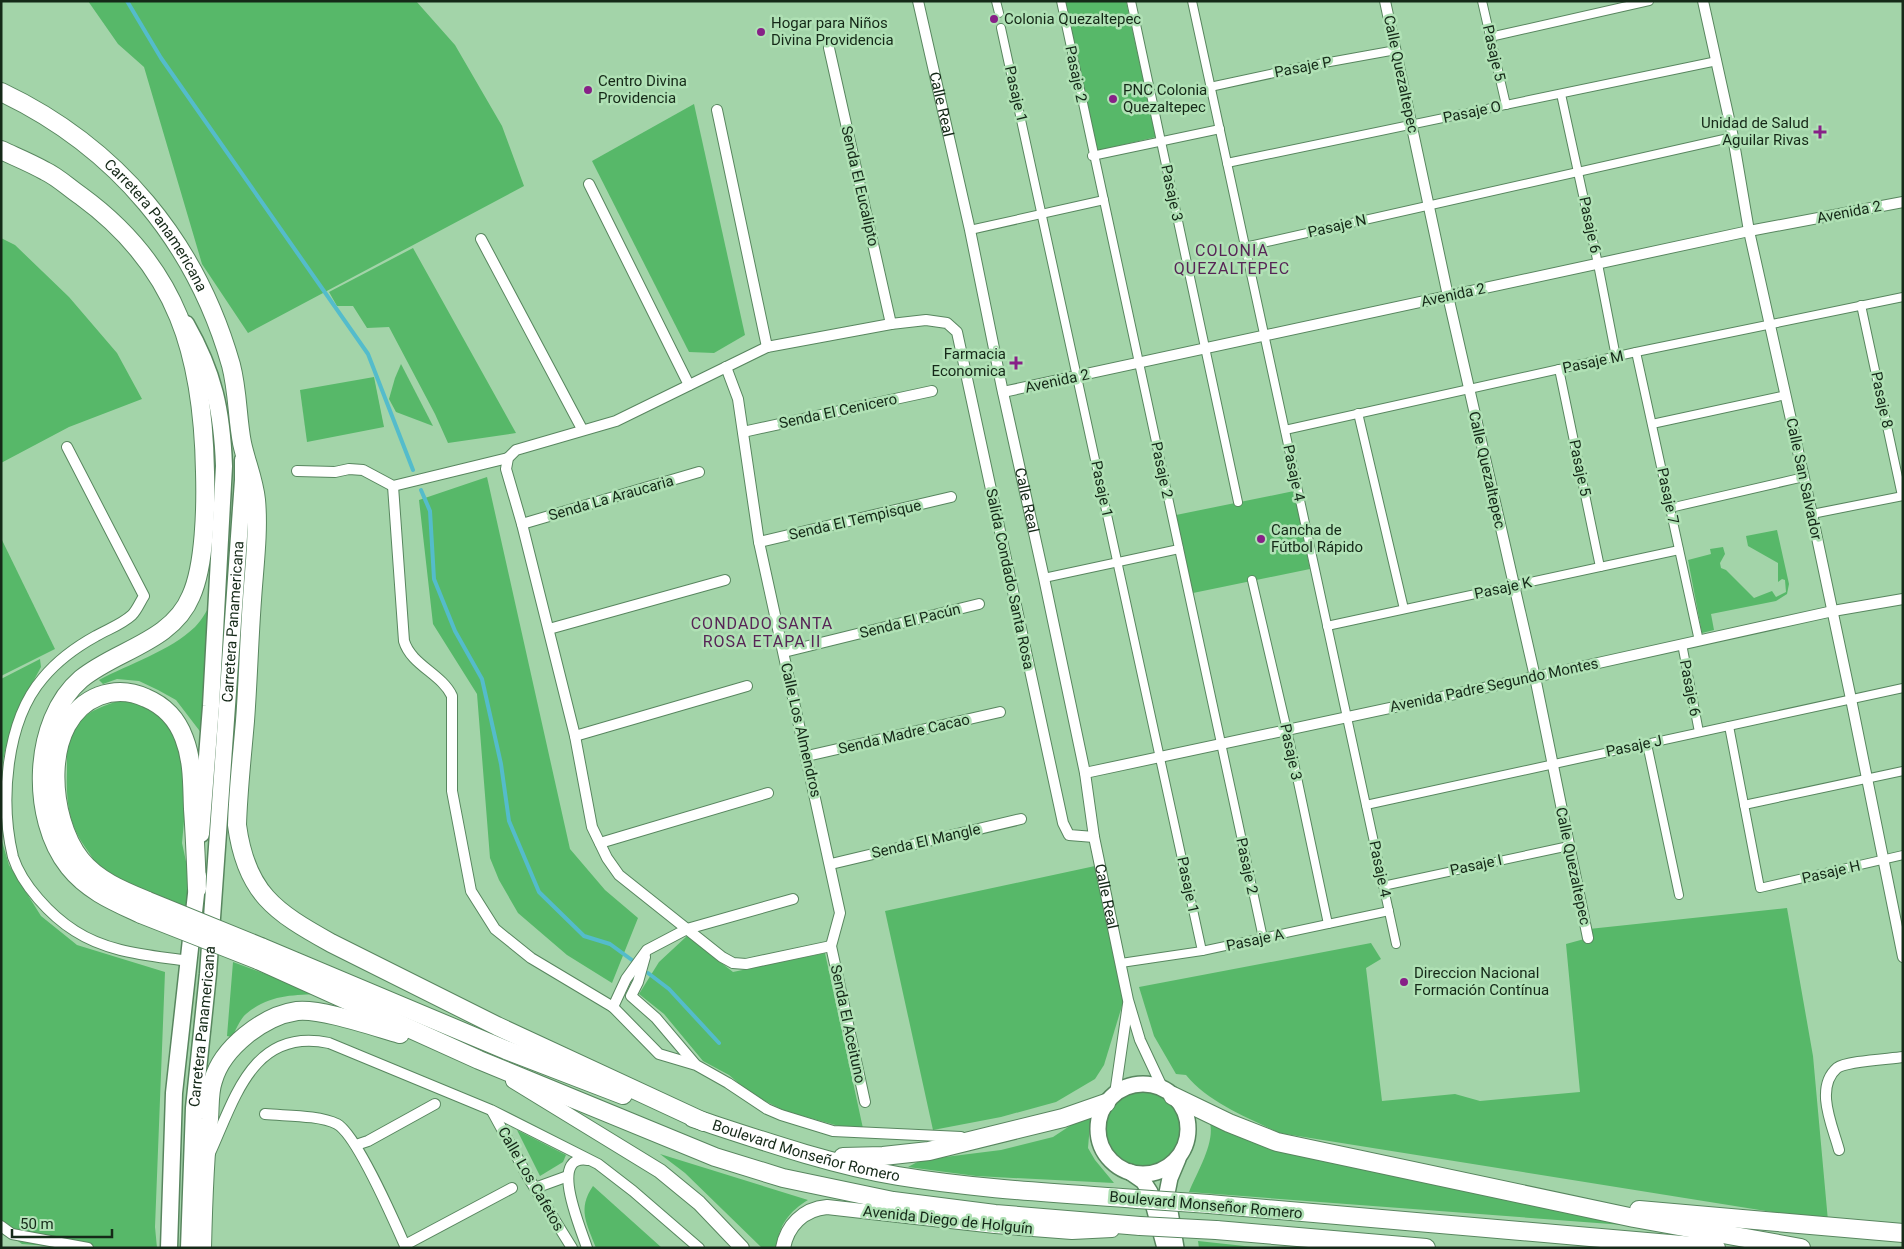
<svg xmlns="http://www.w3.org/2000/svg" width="1904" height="1249" viewBox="0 0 1904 1249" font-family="Roboto,sans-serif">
	<rect width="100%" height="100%" fill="#a3d4a9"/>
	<g fill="#57b869">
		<polygon points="88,1 416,1 455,45 502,126 524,186 248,333 202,264 144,67 118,44"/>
		<polygon points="1064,1 1126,1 1156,137 1096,151"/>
		<polygon points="694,104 745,335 714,353 689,352 592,161"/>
		<polygon points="1,238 15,245 69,297 117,353 142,399 69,427 1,463"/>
		<polygon points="413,248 516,433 448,443 435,414 389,327 367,328 353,306 337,306 329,292"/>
		<polygon points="401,364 433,426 396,412 389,399 395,378"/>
		<polygon points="374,377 384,427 307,442 300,390"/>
		<polygon points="487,477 570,849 605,890 638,918 612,983 567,955 518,913 499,880 490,858 477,694 433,624 419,500"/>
		<polygon points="1294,491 1310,569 1193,593 1176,515"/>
		<polygon points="1777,530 1789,584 1787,594 1776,601 1711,614 1714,630 1702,633 1688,560 1711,554 1710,549 1723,547 1725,554 1720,563 1721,568 1726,570 1754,598 1772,591 1776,597 1786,592 1785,580 1782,579 1778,582 1778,563 1748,546 1746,536"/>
		<polygon points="1,538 55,649 1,676"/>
		<path d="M214,598L202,734L176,700L158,690L139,681L117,679L103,684L99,680C129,664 170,651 195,627C203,619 208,608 214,598Z"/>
		<path d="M40,659L41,667C22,702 5,735 1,775V679Z"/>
		<path d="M121,700L139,705L152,710L173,730L186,770L185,810L182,843L190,880L188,909C157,896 121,886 96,863C92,858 89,852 85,847C68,823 66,799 67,771C67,757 66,743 73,730C83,712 103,706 121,700Z"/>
		<polygon points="1,838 9,865 41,916 77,945 165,972 155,1227 157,1248 76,1248 22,1244 1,1229"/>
		<polygon points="1095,866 1125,996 1104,1065 1095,1079 1056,1102 1001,1117 933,1130 885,911"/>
		<path d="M1787,908L1813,1056L1828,1221L1279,1133C1247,1117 1209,1103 1186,1075L1176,1074L1154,1036L1139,987L1371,943L1381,959L1366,968L1382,1101L1455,1094L1480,1101L1580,1092L1566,944L1588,938L1589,929Z"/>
		<polygon points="687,936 733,972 825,953 864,1133 785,1111 751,1094 729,1075 703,1061 664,1014 639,994 659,962"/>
		<path d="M233,962L320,994C292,995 268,995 246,1014C240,1019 236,1030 232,1037L227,1036Z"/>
		<path d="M1144,1090C1152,1092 1162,1095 1169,1100C1185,1112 1186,1136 1177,1152C1159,1188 1102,1167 1105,1125C1105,1118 1108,1110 1114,1105C1123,1096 1131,1091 1144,1090Z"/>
		<polygon points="1091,1112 1088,1148 1095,1160 1114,1183 976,1176 908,1167 921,1160 1001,1150 1053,1137"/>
		<path d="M1209,1120L1637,1226L1189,1192C1197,1172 1217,1140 1209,1120Z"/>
		<polygon points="517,1130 566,1155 563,1162 540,1176"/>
		<path d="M660,1154L808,1200C790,1211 778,1225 777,1248H762L685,1173Z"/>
		<path d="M593,1186L662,1248H596C587,1224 577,1209 593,1186Z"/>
		<polygon points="1198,1241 1263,1248 1199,1248"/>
	</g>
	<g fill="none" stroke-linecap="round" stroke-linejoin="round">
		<g stroke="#54bccb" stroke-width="4">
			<polyline points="127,1 161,58 368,354 413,470"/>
			<polyline points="421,490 430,511 434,579 455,631 482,679 501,764 509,821 539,892 584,936 610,944 636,963"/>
			<polyline points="648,973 669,989 719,1043"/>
		</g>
		<g stroke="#58865f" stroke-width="10">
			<g id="pedestrian">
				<polyline points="996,1 999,13"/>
				<polyline points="1061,1 1263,938"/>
				<polyline points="1131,1 1238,502"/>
				<polyline points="1192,1 1396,944"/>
				<polyline points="1482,1 1506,105"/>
				<polyline points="1001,28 1202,951"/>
				<polyline points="1490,37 1649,1"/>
				<polyline points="1210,87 1302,67 1396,50"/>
				<polyline points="1561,94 1598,264 1616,357"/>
				<polyline points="1092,156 1220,129"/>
				<polyline points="1227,163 1717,61"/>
				<polyline points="970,230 1104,200"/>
				<polyline points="1245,247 1733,137"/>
				<polyline points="1861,305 1902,496"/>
				<polyline points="1636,352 1699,641"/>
				<polyline points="1559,369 1600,567"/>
				<polyline points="1358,413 1404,609"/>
				<polyline points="1652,424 1786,395"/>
				<polyline points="1285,430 1636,352 1903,297"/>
				<polyline points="1670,508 1804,477"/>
				<polyline points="1812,514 1903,496"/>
				<polyline points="1044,578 1179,549"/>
				<polyline points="1252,580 1287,730 1328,924"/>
				<polyline points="1327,626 1679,550"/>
				<polyline points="1682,644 1699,732"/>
				<polyline points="1729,726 1760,888 1903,855"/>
				<polyline points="1647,744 1679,895"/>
				<polyline points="1366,805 1903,688"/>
				<polyline points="1744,805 1903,771"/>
				<polyline points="1383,886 1569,846"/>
				<polyline points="1121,963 1202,951 1389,911"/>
			</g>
		</g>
		<g stroke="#58865f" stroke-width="12">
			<g id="minor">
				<path id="s1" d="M918,1L970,230L1002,388L1044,578L1085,773L1094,837L1128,1000L1140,1040L1163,1089"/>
				<polyline points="1385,1 1448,296 1535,677 1588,938"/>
				<polyline points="1703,1 1733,137 1749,231 1812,514 1851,699 1903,957"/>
				<polyline points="829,48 891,324"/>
				<polyline points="717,110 767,347"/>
				<polyline points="589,184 689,385"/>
				<polyline points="481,239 582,429"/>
				<polyline points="726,367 738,399 759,542 840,913 831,946 865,1102"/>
				<polyline points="1003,392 1749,231 1903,202"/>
				<polyline points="743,432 932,391"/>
				<path d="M67,447L144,596C140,602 137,610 132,615C121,625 108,629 96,636C76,647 58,660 43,678C5,722 0,803 13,857C22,885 51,916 75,931C109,953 149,955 188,961"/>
				<polyline points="297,471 335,472 349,469 363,470 393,486 508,458"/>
				<path d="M393,486L404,641C411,665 442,674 452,696V791L471,891L495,929L531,958L613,1007"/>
				<polyline points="522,524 699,472"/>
				<polyline points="759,542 951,497"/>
				<polyline points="549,629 725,580"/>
				<polyline points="784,652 979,604"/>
				<polyline points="575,736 747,686"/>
				<polyline points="807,756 1000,712"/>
				<polyline points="1085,773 1535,677 1833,611 1903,599"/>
				<polyline points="600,843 768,793"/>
				<polyline points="831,864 1021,819"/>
				<polyline points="793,899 687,929 647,950 626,979 613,1007 659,1054 696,1065 728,1083 767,1109 781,1115 833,1131 961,1137"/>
				<polyline points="831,946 746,964 733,963 722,957 619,875 607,858 592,827 575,736 522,524 506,469 508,458 516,450 616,421 767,347 891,324 926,320 947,323 957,332 1063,823 1069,835 1094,837"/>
				<polyline points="645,957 638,982 631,996 656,1018 695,1064"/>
				<polyline points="1115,1094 1128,1004"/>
				<polyline points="492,1111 528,1177 572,1248"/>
				<path d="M265,1114C286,1116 319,1115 337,1124C357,1135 395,1223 406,1248"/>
				<polyline points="356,1145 368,1141 435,1104"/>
				<path d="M1839,1150C1833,1127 1814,1088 1837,1068C1846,1061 1890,1059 1903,1057"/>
				<path d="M210,1153C235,1098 253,1027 329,1043L491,1110L598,1164L633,1191L699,1248"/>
				<polyline points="535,1188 568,1176"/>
				<polyline points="1,1226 12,1234 88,1248"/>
				<polyline points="405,1245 512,1188"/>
				<path d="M587,1248C582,1231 547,1153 588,1160"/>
			</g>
		</g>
		<g stroke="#58865f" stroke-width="16">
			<g id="tertiary">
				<polyline points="513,1081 660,1171 699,1203 742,1248"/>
				<path d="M783,1248C787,1226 803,1209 827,1207L995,1226L1072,1232L1112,1230"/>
			</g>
		</g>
		<g stroke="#58865f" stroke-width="18">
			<g id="secondary">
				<circle cx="1143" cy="1129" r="45"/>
				<polyline points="1130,1172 1143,1181 1150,1192 1165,1248"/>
				<polyline points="1176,1248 1167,1193 1170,1178 1178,1159"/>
			</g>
		</g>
		<g stroke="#58865f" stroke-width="19">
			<g id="primary">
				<path d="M186,324C214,373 222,411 224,466L211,706L201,834"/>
				<polyline points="169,1248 174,1093 198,876"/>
				<path id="s2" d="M189,1248L194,1108L208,974L243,480V460"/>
			</g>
		</g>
		<g stroke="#58865f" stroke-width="20">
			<g id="trunk">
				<path id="s3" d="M1,92C117,147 196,242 231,365C238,392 237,417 242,443C246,462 254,480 256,500C259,532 254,568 252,600C249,641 248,681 245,721C242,756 238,791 237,825C246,893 275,912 331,943L497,1026L704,1122"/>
				<path d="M1,150C16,157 31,163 45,171C58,177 69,188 81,196C178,267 203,355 205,472C206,506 205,565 191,596C172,642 116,650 81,679C32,721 30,818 69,867C88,891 115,902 141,914"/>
				<path d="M148,901C124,891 98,881 81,860C48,819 40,719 99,696C115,690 131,691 146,698C165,706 177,719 184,738C193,761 192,785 193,809C195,836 196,862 197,889"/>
				<polyline points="261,947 506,1050 623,1095"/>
				<polyline points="258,960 479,1060 715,1157 783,1178 893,1201 995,1214 1140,1226"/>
				<polyline points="1173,1096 1229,1123 1277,1142 1634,1218 1801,1248"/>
				<path id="s4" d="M693,1118C760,1140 829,1164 898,1176C977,1189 1057,1193 1137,1199"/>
				<polyline points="843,1157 883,1156 929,1151 1063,1118 1106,1103"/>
				<polyline points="1209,1204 1716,1248"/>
				<polyline points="1639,1210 1903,1233"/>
				<polyline points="1216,1230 1426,1248"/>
				<path d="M202,1248C203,1205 204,1162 209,1119C210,1107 209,1092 213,1081C222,1048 263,1016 297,1011C320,1008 375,1027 400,1034"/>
			</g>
		</g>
		<use href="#pedestrian" stroke="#fff" stroke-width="8"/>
		<use href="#minor" stroke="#fff" stroke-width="10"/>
		<use href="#tertiary" stroke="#fff" stroke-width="14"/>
		<use href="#secondary" stroke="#fff" stroke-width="15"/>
		<use href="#primary" stroke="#fff" stroke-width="16"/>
		<use href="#trunk" stroke="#fff" stroke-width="18"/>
		<g stroke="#58865f" stroke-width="20" stroke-linecap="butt">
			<g id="trunk-bridge">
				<polyline points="148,901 261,947"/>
				<polyline points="141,914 258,960"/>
				<polyline points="1137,1199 1209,1204"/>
				<polyline points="1140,1226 1216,1230"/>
			</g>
		</g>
		<use href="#trunk-bridge" stroke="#fff" stroke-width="18"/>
	</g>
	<g fill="#872087" stroke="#b0e1b5" stroke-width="2">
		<circle cx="994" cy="19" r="5"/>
		<circle cx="761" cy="32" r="5"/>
		<circle cx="588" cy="90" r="5"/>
		<circle cx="1113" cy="99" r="5"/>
		<path d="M1817.5 124.5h5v5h5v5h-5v5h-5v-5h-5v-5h5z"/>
		<path d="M1013.5 355.5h5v5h5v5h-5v5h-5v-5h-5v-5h5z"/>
		<circle cx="1261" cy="539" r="5"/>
		<circle cx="1404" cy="982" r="5"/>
	</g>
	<g text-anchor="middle" stroke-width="5" stroke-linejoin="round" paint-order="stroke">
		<g font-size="15" fill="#152918" stroke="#b0e1b5" text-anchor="start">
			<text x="1004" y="24">Colonia Quezaltepec</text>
			<text x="771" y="28">Hogar para Niños<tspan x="771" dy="17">Divina Providencia</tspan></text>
			<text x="598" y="86">Centro Divina<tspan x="598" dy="17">Providencia</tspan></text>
			<text x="1123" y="95">PNC Colonia<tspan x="1123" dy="17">Quezaltepec</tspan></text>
			<text x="1809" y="128" text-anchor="end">Unidad de Salud<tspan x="1809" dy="17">Aguilar Rivas</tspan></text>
			<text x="1006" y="359" text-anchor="end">Farmacia<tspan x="1006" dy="17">Economica</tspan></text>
			<text x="1271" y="535">Cancha de<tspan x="1271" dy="17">Fútbol Rápido</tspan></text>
			<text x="1414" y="978">Direccion Nacional<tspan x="1414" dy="17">Formación Contínua</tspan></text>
		</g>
		<g font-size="15" fill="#152918" stroke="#b0e1b5">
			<text transform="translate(1494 53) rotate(77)" y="5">Pasaje 5</text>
			<text transform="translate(1303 67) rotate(-11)" y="5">Pasaje P</text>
			<text transform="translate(1076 74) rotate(78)" y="5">Pasaje 2</text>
			<text transform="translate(1401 74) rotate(78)" y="5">Calle Quezaltepec</text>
			<text transform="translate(1016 94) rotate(77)" y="5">Pasaje 1</text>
			<text dy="5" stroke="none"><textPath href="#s1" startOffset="106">Calle Real</textPath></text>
			<text transform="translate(1472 112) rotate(-12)" y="5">Pasaje O</text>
			<text transform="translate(860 186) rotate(77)" y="5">Senda El Eucalipto</text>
			<text transform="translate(1172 193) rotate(78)" y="5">Pasaje 3</text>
			<text transform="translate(1849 212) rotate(-11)" y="5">Avenida 2</text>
			<text transform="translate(1590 225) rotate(78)" y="5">Pasaje 6</text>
			<text transform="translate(1337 226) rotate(-13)" y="5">Pasaje N</text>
			<text dy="5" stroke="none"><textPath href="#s3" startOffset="208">Carretera Panamericana</textPath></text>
			<text transform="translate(1453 295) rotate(-12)" y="5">Avenida 2</text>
			<text transform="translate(1593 362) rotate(-12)" y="5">Pasaje M</text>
			<text transform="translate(1057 381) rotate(-12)" y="5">Avenida 2</text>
			<text transform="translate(1882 400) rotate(78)" y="5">Pasaje 8</text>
			<text transform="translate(838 411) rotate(-12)" y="5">Senda El Cenicero</text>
			<text transform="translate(1580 468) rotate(78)" y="5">Pasaje 5</text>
			<text transform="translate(1162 470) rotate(78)" y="5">Pasaje 2</text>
			<text transform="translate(1487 470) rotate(77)" y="5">Calle Quezaltepec</text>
			<text transform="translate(1294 473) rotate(78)" y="5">Pasaje 4</text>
			<text transform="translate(1804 479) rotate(78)" y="5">Calle San Salvador</text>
			<text transform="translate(1102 489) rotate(78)" y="5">Pasaje 1</text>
			<text transform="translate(1668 496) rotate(78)" y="5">Pasaje 7</text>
			<text transform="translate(611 498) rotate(-16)" y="5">Senda La Araucaria</text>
			<text dy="5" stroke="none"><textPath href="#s1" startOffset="511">Calle Real</textPath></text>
			<text transform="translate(855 520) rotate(-13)" y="5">Senda El Tempisque</text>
			<text transform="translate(1010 579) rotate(78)" y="5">Salida Condado Santa Rosa</text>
			<text transform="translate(1503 588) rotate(-12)" y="5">Pasaje K</text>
			<text transform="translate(910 621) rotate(-14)" y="5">Senda El Pacún</text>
			<text dy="5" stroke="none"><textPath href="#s2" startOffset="628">Carretera Panamericana</textPath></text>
			<text transform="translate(1494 685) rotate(-12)" y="5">Avenida Padre Segundo Montes</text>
			<text transform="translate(1690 688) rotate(79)" y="5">Pasaje 6</text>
			<text transform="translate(801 730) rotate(77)" y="5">Calle Los Almendros</text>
			<text transform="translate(904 734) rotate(-13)" y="5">Senda Madre Cacao</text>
			<text transform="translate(1634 746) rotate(-12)" y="5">Pasaje J</text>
			<text transform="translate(1291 752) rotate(78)" y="5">Pasaje 3</text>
			<text transform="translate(926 841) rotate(-13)" y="5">Senda El Mangle</text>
			<text transform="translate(1476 865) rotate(-12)" y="5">Pasaje I</text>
			<text transform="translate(1247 866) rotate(78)" y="5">Pasaje 2</text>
			<text transform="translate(1573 866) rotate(78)" y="5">Calle Quezaltepec</text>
			<text transform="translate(1380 869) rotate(78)" y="5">Pasaje 4</text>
			<text transform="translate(1831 872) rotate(-13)" y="5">Pasaje H</text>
			<text transform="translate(1188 885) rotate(78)" y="5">Pasaje 1</text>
			<text dy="5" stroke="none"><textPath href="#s1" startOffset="915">Calle Real</textPath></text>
			<text transform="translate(1255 940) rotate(-12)" y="5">Pasaje A</text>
			<text transform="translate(848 1024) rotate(78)" y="5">Senda El Aceituno</text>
			<text dy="5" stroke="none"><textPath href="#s2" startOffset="222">Carretera Panamericana</textPath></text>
			<text dy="5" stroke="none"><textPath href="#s4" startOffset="118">Boulevard Monseñor Romero</textPath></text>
			<text transform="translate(531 1179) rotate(60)" y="5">Calle Los Cafetos</text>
			<text transform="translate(1206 1205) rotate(5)" y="5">Boulevard Monseñor Romero</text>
			<text transform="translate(948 1220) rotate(6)" y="5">Avenida Diego de Holguín</text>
		</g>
		<g font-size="16" letter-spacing="1" fill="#572556" stroke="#b0e1b5">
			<text x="1232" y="256">COLONIA<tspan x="1232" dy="18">QUEZALTEPEC</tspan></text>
			<text x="762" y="629">CONDADO SANTA<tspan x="762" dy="18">ROSA ETAPA II</tspan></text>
		</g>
	</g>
	<rect width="1904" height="1249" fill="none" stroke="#152918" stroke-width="5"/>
	<path d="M12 1229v8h100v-8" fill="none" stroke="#152918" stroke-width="2.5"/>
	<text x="20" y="1229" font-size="15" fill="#152918" stroke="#b0e1b5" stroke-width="4" paint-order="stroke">50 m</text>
</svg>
